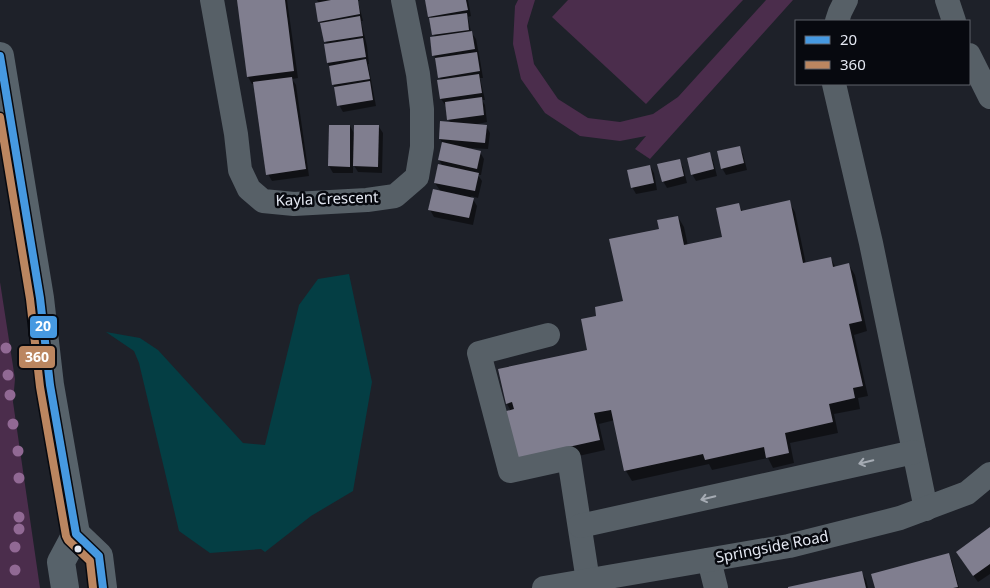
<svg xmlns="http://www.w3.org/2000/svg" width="990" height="588" viewBox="0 0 990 588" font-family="'Noto Sans',sans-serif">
	<rect width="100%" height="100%" fill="#1e2129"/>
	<g fill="#4b2d4c">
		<polygon points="518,0 535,0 527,26 534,64 558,99 588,118 620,122 653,114 678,97 766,0 793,0 650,159 635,149 646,136 620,141 580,136 545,113 521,79 513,44 515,6"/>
		<polygon points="568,0 743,0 646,104 552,17"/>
		<polygon points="0,282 15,379 13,402 40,588 0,588"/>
	</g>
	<polygon fill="#043e44" points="349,274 372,382 353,491 311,516 265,552 261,549 210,553 179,531 139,363 134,351 106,332 140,338 158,350 243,443 265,445 299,305 318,279"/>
	<g fill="#0007">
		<polygon points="238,0 287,0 298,78 292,79 296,85 309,176 272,181 268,174 254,84 252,84 248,77"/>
		<polygon points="317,0 360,0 358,1 363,21 361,21 367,46 369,64 368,64 376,106 343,112 339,105 328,63 327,45 320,21 319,3"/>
		<polygon points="427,0 468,0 471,16 468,17 471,32 476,39 480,60 483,78 480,78 485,100 482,100 485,105 487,122 473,125 486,126 490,133 488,149 470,148 470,149 480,152 484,159 481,175 478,175 482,181 478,198 471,196 477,206 473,225 434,217 430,210 441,192 435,183 443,167 439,160 443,144 440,139 450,123 446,106 441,99 439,81 441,81 436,60 434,55 435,38"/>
		<polygon points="330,126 350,126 355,135 379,127 383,133 382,173 358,172 353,164 353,173 333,173 329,166"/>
		<polygon points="739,147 743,154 747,170 726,175 722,168"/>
		<polygon points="709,153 713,160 717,176 696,181 692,174"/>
		<polygon points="679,160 683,167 687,183 667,188 663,181"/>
		<polygon points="650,166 654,173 657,190 636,194 632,187"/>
		<polygon points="789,202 795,212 806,264 831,259 836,268 849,265 855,275 867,331 854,335 868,396 858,398 860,409 834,414 838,433 790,443 794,463 773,468 768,458 712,470 709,464 632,481 626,471 615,420 599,424 605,450 521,469 511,411 507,404 589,351 598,317 624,302 660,230 678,217 684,227 688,246 723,238 738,204 743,212"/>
		<polygon points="990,528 990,574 978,582 961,559"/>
		<polygon points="948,554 952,561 959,588 876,588"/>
		<polygon points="862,573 866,580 868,588 790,588"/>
	</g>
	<g fill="#807e8f">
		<polygon points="237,0 285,0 294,71 247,77"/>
		<polygon points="331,0 358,0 360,14 318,22 315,3"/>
		<polygon points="425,0 466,0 468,10 428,17"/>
		<polygon points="467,13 469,30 432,35 429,18"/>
		<polygon points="360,16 363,36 324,42 320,23"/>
		<polygon points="472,31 475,49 432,56 430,37"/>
		<polygon points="363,38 366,57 327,63 324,44"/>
		<polygon points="477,52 480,71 438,78 435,58"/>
		<polygon points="366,59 370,79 332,85 329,66"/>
		<polygon points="479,74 482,93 440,99 437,80"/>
		<polygon points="292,77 306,169 266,175 253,82"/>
		<polygon points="370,81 373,100 337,106 334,87"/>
		<polygon points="482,97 484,115 447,120 445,102"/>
		<polygon points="440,121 487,125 485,143 439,139"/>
		<polygon points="329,125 350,125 350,167 328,166"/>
		<polygon points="354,125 379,125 378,167 353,166"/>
		<polygon points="442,142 481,151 477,169 438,160"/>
		<polygon points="740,146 744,163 721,169 717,151"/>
		<polygon points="710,152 714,169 691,175 687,158"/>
		<polygon points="680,159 684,176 662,182 657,164"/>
		<polygon points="438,164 479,173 475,191 434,183"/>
		<polygon points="650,165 654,183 631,188 627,170"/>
		<polygon points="433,189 474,198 469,218 428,210"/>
		<polygon points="790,200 803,263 831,257 833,267 849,263 862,321 849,324 863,386 853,388 855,398 829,404 833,422 785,433 789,453 766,458 764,447 705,460 703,454 624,471 611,410 594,413 600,440 514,459 503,412 514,409 512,402 506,404 498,369 587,350 581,319 596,316 595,307 623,301 609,239 659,229 657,220 678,216 684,245 722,237 716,208 739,203 741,211"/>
		<polygon points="990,527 990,564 973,576 956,552"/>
		<polygon points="949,553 958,587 953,588 875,588 871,574"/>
		<polygon points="862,571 866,588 788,588 788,587"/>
	</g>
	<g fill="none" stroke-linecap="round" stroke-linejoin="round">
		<g stroke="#576067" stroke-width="24">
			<polyline points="212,0 236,134 240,170 249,189 263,201 294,204 367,200 395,196 417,177 422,147 422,109 418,74 403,0"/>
			<polyline points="947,0 954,21"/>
			<polyline points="837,21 840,12 846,0"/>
			<polyline points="969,55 990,97"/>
			<polyline points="834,84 871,243 926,509"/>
			<polyline points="548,335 479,353 510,471 569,458 588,581"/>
			<polyline points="580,526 914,452"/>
			<polyline points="709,560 716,588"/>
			<polyline points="544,588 789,546 900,518 967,493 990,474"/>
		</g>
		<g stroke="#57626a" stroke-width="28">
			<polyline points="0,56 40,298 50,385 76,534 61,562 65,588"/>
			<polyline points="76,534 99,556 103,588"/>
		</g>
		<g stroke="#07090f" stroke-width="11">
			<polyline id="bus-1" points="0,56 40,298 50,385 76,534 99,556 103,588"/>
		</g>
		<g stroke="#07090f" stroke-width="11">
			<polyline id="bus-2" points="0,117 30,299 40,387 66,536 68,540 90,561 93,588"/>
		</g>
		<use href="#bus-1" stroke="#4699e1" stroke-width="8"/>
		<use href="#bus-2" stroke="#bb8660" stroke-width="8"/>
	</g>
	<g fill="#916994">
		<circle cx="6" cy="348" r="5.5"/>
		<circle cx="8" cy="375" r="5.5"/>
		<circle cx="10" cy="395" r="5.5"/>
		<circle cx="13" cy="424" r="5.5"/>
		<circle cx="18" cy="451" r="5.5"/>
		<circle cx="19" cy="478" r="5.5"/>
		<circle cx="19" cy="517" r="5.5"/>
		<circle cx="19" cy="529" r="5.5"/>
		<circle cx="15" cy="547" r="5.5"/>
		<circle cx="15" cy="570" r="5.5"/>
	</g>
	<defs><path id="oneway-shaft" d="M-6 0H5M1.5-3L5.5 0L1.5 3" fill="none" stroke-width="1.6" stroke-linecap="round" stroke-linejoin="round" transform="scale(1.25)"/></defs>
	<g stroke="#a5abb3">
		<use href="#oneway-shaft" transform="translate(866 462) rotate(167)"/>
		<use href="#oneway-shaft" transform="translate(708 498) rotate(167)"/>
	</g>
	<circle fill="#e4e8f2" stroke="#07090f" stroke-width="2" cx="78" cy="549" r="4.5"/>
	<g text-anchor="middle" stroke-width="5" stroke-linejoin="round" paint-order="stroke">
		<g font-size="15" fill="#e4e8f2" stroke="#07090f">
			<text transform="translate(327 199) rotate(-2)" y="5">Kayla Crescent</text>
			<text transform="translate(772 547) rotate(-11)" y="5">Springside Road</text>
		</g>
	</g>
	<g stroke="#07090f" stroke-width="2">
		<rect x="29" y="315" width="29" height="24" rx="5" fill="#4699e1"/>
		<rect x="18" y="345" width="38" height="24" rx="5" fill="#bb8660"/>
	</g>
	<g font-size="14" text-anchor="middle" font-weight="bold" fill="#fff">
		<text x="43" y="331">20</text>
		<text x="37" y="362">360</text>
	</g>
	<rect x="795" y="20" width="175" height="65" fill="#07090f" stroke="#5f626a"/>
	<rect x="805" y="36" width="25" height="8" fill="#4699e1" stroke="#5f626a"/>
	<text x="840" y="45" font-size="15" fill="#e4e8f2">20</text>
	<rect x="805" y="61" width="25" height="8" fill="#bb8660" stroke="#5f626a"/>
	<text x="840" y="70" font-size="15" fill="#e4e8f2">360</text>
</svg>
